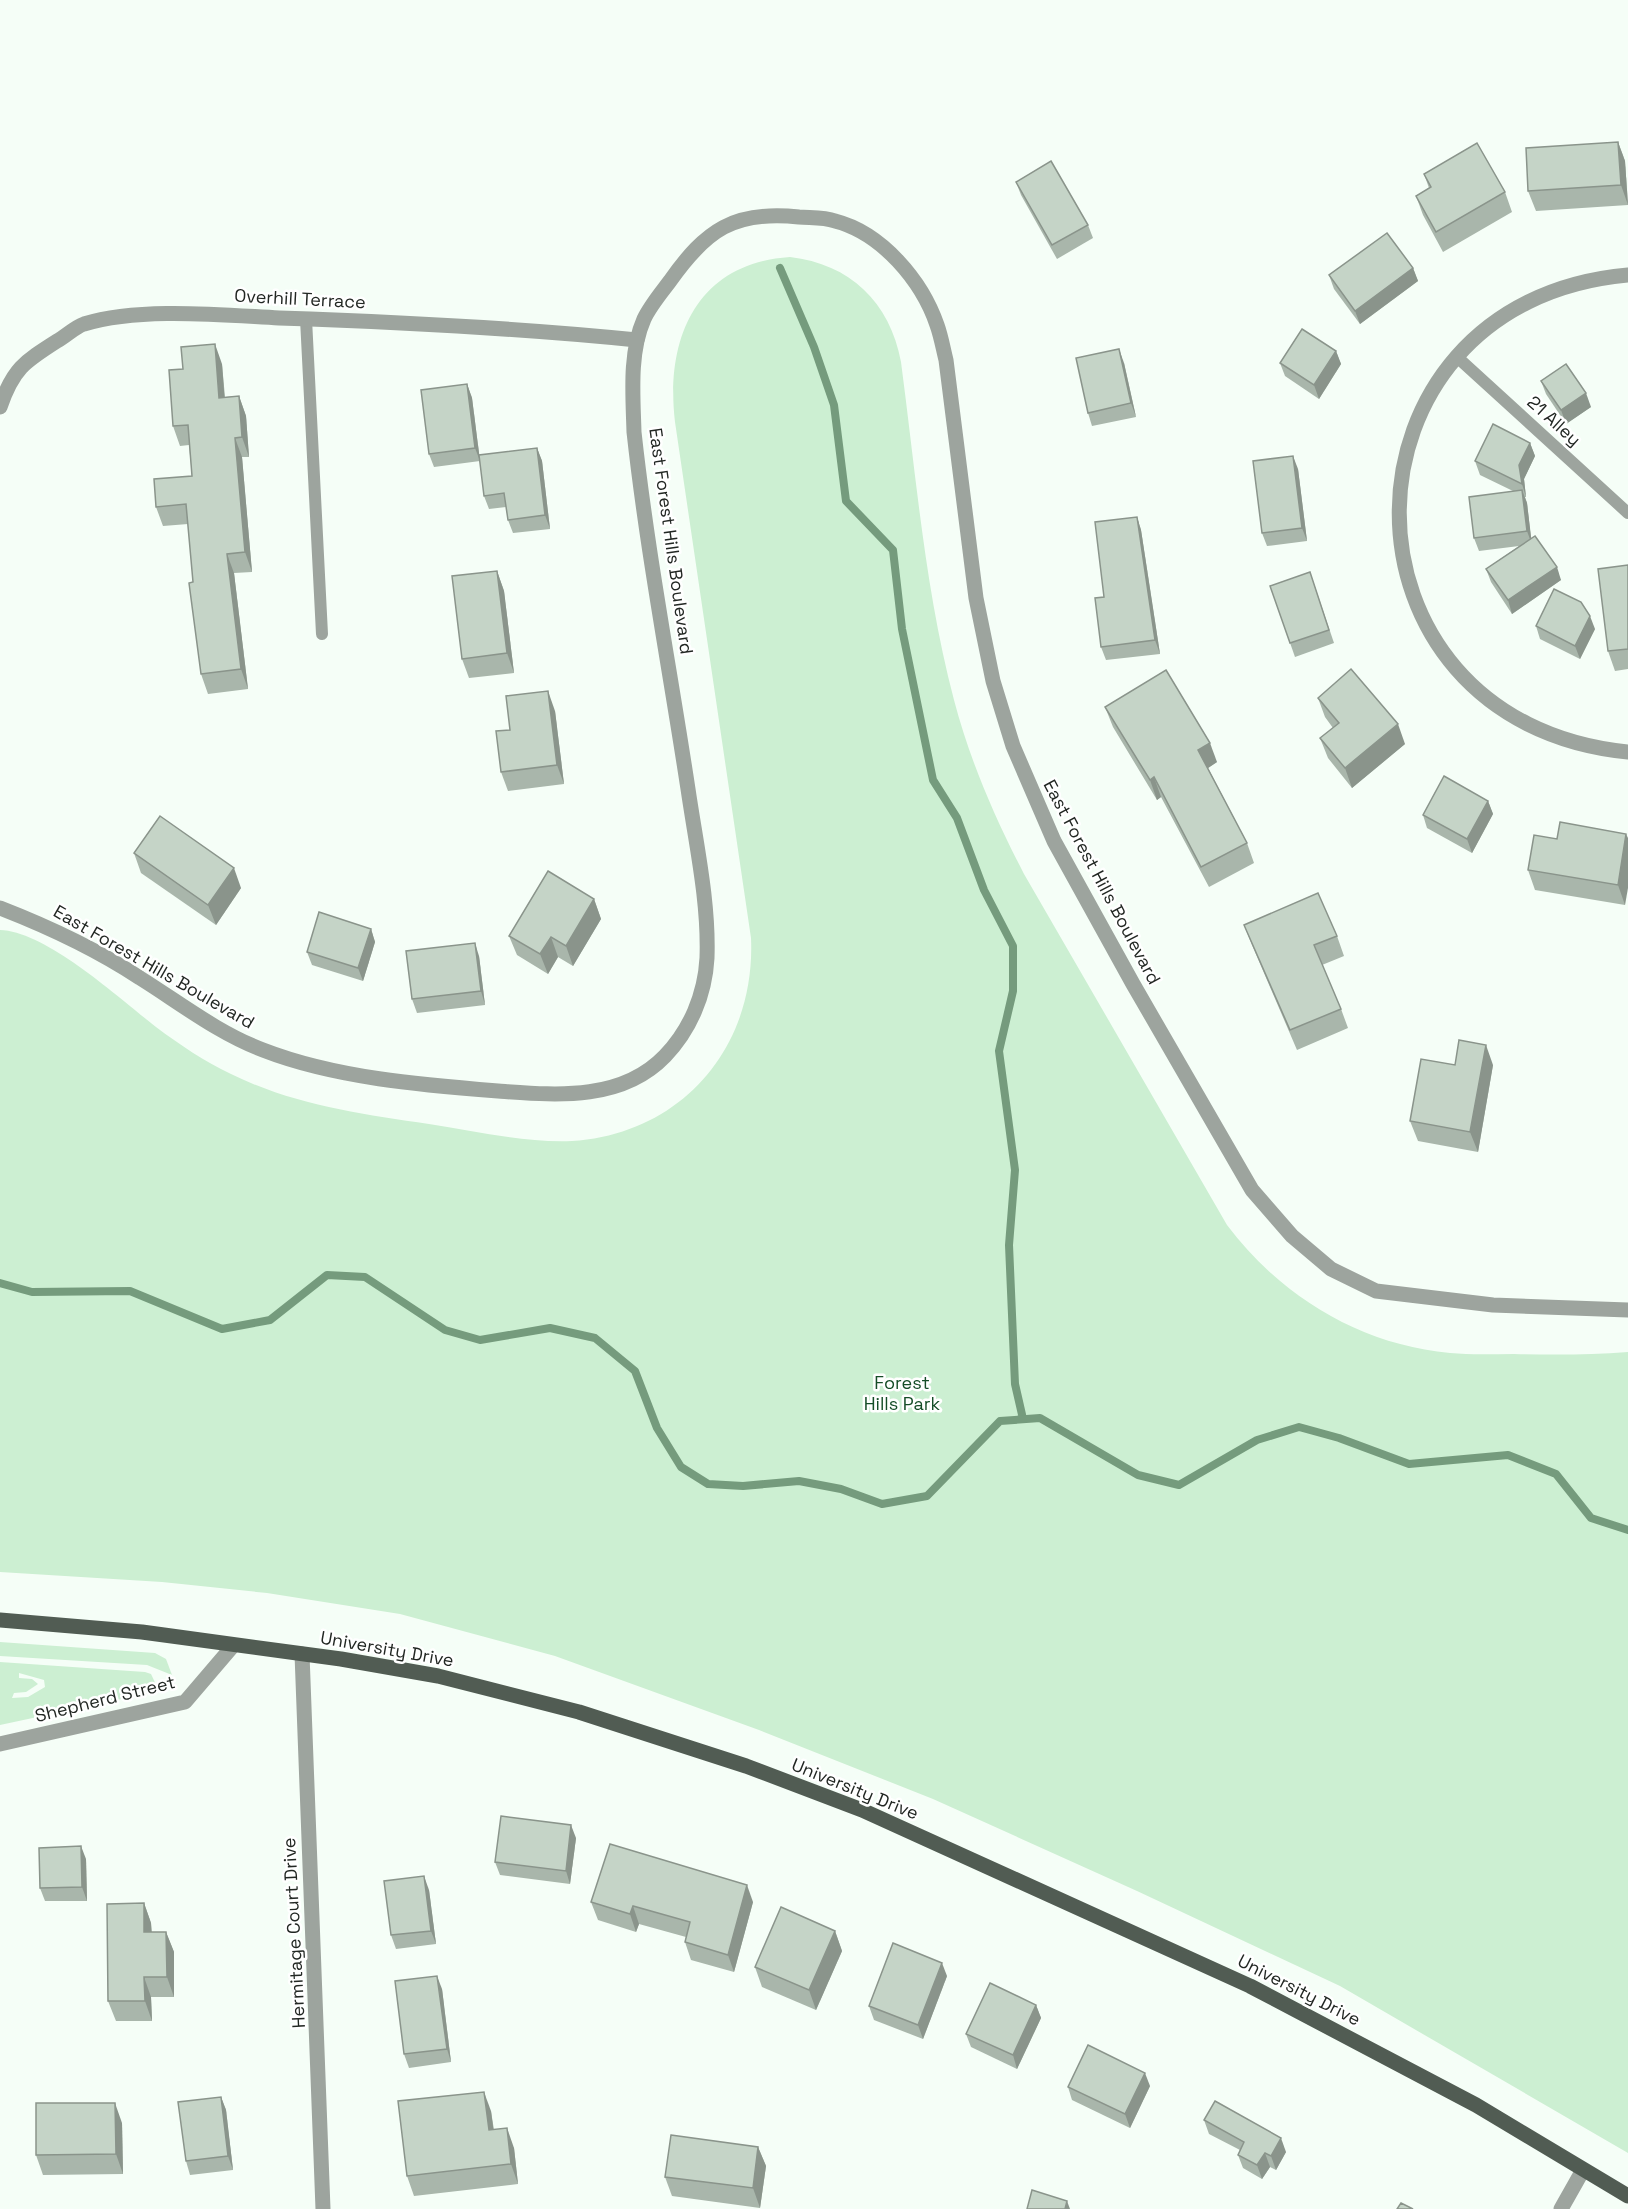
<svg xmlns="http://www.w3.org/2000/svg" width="1628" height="2209" viewBox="0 0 1628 2209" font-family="'Space Grotesk',sans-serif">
	<rect width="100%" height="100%" fill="#f5fef7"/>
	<g fill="#ccefd2" fill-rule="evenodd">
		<path d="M790,257C850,264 890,302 901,362C916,475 925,590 954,700C970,761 995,818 1024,874L1227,1225C1281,1297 1361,1345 1450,1353C1471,1355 1493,1354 1514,1354C1552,1355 1590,1355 1628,1352V2153L1340,1986L1137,1891L933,1799L759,1730L555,1656L400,1614L267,1593L162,1582L0,1572V930C46,931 120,999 156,1027C180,1045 204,1061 231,1074C294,1105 360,1114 429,1124C475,1131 525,1143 572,1141C682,1134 756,1047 751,938L675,422C665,338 697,263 790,257Z"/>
		<polygon points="0,1642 155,1653 166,1659 172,1675 147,1665 0,1656"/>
		<path d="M0,1662L145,1672L151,1674L159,1691L0,1725ZM19,1673L44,1680L45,1687L28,1697L12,1698L14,1693L26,1692L38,1684L32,1679L19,1678Z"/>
	</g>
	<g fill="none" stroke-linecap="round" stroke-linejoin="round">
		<g stroke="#759b7d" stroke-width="8">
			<polyline points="780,268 814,347 834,405 846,501 893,550 902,629 933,780 957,818 984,890 1013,946 1013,991 999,1051 1015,1170 1009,1245 1015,1384 1023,1419"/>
			<polyline points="0,1283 32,1292 130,1291 222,1329 270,1320 327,1275 365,1277 445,1330 480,1340 550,1328 595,1338 635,1371 657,1428 681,1467 708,1484 743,1486 799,1481 841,1489 882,1504 927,1496 1000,1421 1040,1418 1138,1475 1179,1485 1257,1440 1299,1427 1339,1438 1409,1464 1508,1455 1556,1474 1591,1518 1628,1530"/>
		</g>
		<g stroke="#9da49e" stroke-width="12">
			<polyline points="306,319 322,634"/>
			<polyline points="1457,357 1628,513"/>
		</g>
		<g stroke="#9da49e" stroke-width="15">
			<path d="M1628,275C1324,302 1322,722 1628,752"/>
			<path d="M0,407C13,369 24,362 57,341C66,336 75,327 84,324C140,307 221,315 279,318C398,322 519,328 637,340"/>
			<path d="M0,908C49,927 96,949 140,978C180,1003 218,1033 263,1050C335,1078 422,1085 498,1091C554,1095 621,1102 665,1056C690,1030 705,995 707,958C709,902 696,844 688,789C670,670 647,551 634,432C633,396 629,353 644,319C650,306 661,293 670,281C706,230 734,210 799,217C811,218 824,217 835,221C882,233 922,281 937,325C941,336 943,348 946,360L976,598L993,681L1013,746L1054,841L1133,984L1252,1190L1292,1236L1331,1269L1376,1291L1493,1305L1628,1310"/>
			<polyline points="302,1654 323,2209"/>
			<polyline points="0,1744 185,1702 232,1647"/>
			<polyline points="1561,2209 1583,2170"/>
		</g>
		<polyline stroke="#515c53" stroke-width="15" points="0,1620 142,1632 341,1659 438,1676 579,1712 746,1766 862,1810 1250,1986 1476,2105 1628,2196"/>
	</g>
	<g fill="#a9b6ab">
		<polygon points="1618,142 1625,161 1628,205 1536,211 1528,191"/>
		<polygon points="1424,174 1505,192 1512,212 1443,252 1423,215 1416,196 1429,188"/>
		<polygon points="1016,182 1088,225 1093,238 1057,259 1021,195"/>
		<polygon points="1413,268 1418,281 1360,324 1334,289 1329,275"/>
		<polygon points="1336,351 1341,364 1319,399 1285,376 1280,363"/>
		<polygon points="1124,363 1136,417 1092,426 1088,413"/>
		<polygon points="222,364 225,397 239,396 246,416 249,457 242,457 252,572 234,573 248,689 208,694 201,674 188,524 163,526 156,507 192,476 189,445 180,446 173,426"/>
		<polygon points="1541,381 1591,407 1566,424 1546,394"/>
		<polygon points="467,384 472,398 480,461 434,467 429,454"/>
		<polygon points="1530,443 1535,456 1524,479 1526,497 1525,497 1527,503 1531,538 1561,580 1512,614 1491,582 1486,569 1519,546 1479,551 1474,538 1513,491 1480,475 1475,461"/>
		<polygon points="537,448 542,461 550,529 513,533 508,520 506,507 489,509 484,496"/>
		<polygon points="1298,469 1307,541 1267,546 1262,533"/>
		<polygon points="1137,517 1141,530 1160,654 1106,660 1101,647 1104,597"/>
		<polygon points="1628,565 1628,669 1615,671 1608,651"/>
		<polygon points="497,571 504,591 514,673 469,678 462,659"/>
		<polygon points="1310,572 1334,643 1295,657 1270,586"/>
		<polygon points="1536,626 1595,629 1580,659 1540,639"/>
		<polygon points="1318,698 1405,744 1352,788 1328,758 1320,738 1333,728 1325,717"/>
		<polygon points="1105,707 1217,762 1208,768 1247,843 1254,863 1209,887 1161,797 1157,800 1113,727"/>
		<polygon points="555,711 564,784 508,791 501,772"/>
		<polygon points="1488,801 1493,814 1472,853 1427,828 1423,815"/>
		<polygon points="1628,838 1625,905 1535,890 1528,870 1557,839"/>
		<polygon points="134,853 241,888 216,925 141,873"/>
		<polygon points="594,899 601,919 573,966 558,957 548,974 517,955 509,936"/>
		<polygon points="1244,925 1337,936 1344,956 1322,965 1341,1009 1348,1028 1297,1050 1252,945"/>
		<polygon points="371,929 375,942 363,981 312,965 307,952"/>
		<polygon points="479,956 485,1005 417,1013 412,999"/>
		<polygon points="1455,1065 1493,1065 1478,1152 1418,1141 1410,1121"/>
		<polygon points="576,1838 570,1884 500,1875 495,1862"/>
		<polygon points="86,1859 87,1901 45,1901 40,1888"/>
		<polygon points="429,1890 436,1944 396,1949 391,1935"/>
		<polygon points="591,1902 753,1902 734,1972 691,1960 685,1942 686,1937 639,1924 636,1932 598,1920"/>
		<polygon points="144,1903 151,1923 152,1932 166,1932 174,1952 174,1997 151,1997 152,2021 116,2021 108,2001"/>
		<polygon points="835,1931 842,1951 816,2010 762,1987 755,1967"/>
		<polygon points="947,1976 923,2039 874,2020 869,2006"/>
		<polygon points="442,1989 451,2062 409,2068 404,2054"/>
		<polygon points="1036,2005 1041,2018 1017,2069 971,2047 966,2034"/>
		<polygon points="1150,2086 1130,2128 1072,2100 1068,2087"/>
		<polygon points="221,2097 226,2110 233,2170 190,2175 186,2161"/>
		<polygon points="491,2111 494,2130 514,2148 518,2184 414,2196 407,2176"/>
		<polygon points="1204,2120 1286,2152 1276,2170 1270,2167 1262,2179 1243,2168 1238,2155 1240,2150 1209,2134"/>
		<polygon points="122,2123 123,2174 43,2175 36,2155"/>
		<polygon points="758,2147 766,2166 760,2208 672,2196 665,2177"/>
	</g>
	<g fill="#8a948b">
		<polygon points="1618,142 1625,161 1628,205 1621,185"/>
		<polygon points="1413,268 1418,281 1360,324 1355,311"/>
		<polygon points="215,344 222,364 226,418 219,398"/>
		<polygon points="1119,349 1124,363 1136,417 1131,403"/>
		<polygon points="1336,351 1341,364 1319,399 1314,385"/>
		<polygon points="467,384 472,398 480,461 475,448"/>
		<polygon points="1586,393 1591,407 1566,424 1561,410"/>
		<polygon points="239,396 246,416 249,457 242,437"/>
		<polygon points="235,438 242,457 252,572 245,552"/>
		<polygon points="1530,443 1535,456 1524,479 1526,497 1522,484 1519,465"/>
		<polygon points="537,448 542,461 550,529 545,515"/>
		<polygon points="1293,456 1298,469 1307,541 1302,528"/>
		<polygon points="1522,490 1527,503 1532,545 1527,531"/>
		<polygon points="1137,517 1141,530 1160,654 1155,640"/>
		<polygon points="227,554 234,573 248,689 241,669"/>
		<polygon points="1557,567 1561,580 1512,614 1508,600"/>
		<polygon points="497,571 504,591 514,673 507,653"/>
		<polygon points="1590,616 1595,629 1580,659 1575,646"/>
		<polygon points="548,691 555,711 564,784 557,765"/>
		<polygon points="1398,724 1405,744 1352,788 1345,768"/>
		<polygon points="1210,743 1217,762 1205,770 1198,750"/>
		<polygon points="1154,777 1161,797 1157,800 1150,780"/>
		<polygon points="1488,801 1493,814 1472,853 1467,839"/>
		<polygon points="1626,834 1628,838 1628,888 1625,905 1618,885"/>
		<polygon points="234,868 241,888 216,925 208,905"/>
		<polygon points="594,899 601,919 573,966 566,946"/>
		<polygon points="371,929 375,942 363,981 358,968"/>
		<polygon points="551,937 558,957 548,974 540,954"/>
		<polygon points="475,943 479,956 485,1005 481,991"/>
		<polygon points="1486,1045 1493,1065 1478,1152 1470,1132"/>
		<polygon points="571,1825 576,1838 570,1884 566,1871"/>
		<polygon points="81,1846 86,1859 87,1901 82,1887"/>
		<polygon points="424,1876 429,1890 436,1944 431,1931"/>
		<polygon points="747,1885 753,1902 734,1972 728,1955"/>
		<polygon points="144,1903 151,1923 152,1952 144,1932"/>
		<polygon points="633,1906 639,1924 636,1932 630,1914"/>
		<polygon points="835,1931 842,1951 816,2010 809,1990"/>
		<polygon points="166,1932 174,1952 174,1997 167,1977"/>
		<polygon points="942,1963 947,1976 923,2039 918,2025"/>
		<polygon points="437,1976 442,1989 451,2062 447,2049"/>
		<polygon points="144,1977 151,1997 152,2021 145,2001"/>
		<polygon points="1036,2005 1041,2018 1017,2069 1013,2055"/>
		<polygon points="1145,2073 1150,2086 1130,2128 1125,2114"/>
		<polygon points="484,2092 491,2111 496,2150 489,2130"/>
		<polygon points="221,2097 226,2110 233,2170 228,2156"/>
		<polygon points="115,2103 122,2123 123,2174 116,2154"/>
		<polygon points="507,2128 514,2148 518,2184 511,2164"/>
		<polygon points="1281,2138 1286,2152 1276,2170 1271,2156"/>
		<polygon points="758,2147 766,2166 760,2208 753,2188"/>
		<polygon points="1265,2153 1270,2167 1262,2179 1257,2165"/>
		<polygon points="1067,2201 1070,2209 1065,2209"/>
	</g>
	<g fill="#c5d4c7" stroke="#8a948b" stroke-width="1.5">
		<polygon points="1618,142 1621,185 1528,191 1526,148"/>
		<polygon points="1477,143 1505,192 1436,232 1416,196 1431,187 1424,174"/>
		<polygon points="1051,161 1088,225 1052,245 1016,182"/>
		<polygon points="1387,233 1413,268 1355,311 1329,275"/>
		<polygon points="1302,329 1336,351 1314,385 1280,363"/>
		<polygon points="215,344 219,398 239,396 242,437 235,438 245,552 227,554 241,669 201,674 189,583 193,582 186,504 156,507 154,479 192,476 188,425 173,426 169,370 183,369 181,347"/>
		<polygon points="1119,349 1131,403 1088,413 1076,358"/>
		<polygon points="1566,364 1586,393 1561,410 1541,381"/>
		<polygon points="467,384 475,448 429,454 421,390"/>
		<polygon points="1493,424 1530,443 1519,465 1522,484 1475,461"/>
		<polygon points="537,448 545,515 508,520 504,493 484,496 479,455"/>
		<polygon points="1293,456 1302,528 1262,533 1253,461"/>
		<polygon points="1522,490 1527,531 1474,538 1469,497"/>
		<polygon points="1137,517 1155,640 1101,647 1095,598 1104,597 1095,522"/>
		<polygon points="1535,536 1557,567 1508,600 1486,569"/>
		<polygon points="1628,565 1628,649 1608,651 1598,569"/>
		<polygon points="497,571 507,653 462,659 452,576"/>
		<polygon points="1310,572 1329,630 1290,643 1270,586"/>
		<polygon points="1554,589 1581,602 1590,616 1575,646 1536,626"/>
		<polygon points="1351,669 1398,724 1345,768 1320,738 1339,723 1318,698"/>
		<polygon points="1166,670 1210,743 1198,750 1247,843 1201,867 1154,777 1150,780 1105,707"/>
		<polygon points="548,691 557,765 501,772 496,731 510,730 506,696"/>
		<polygon points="1444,776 1488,801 1467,839 1423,815"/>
		<polygon points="160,816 234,868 208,905 134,853"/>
		<polygon points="1560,822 1626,834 1618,885 1528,870 1534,835 1557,839"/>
		<polygon points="548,871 594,899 566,946 551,937 540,954 509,936"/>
		<polygon points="1318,893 1337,936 1314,945 1341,1009 1290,1030 1244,925"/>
		<polygon points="319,912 371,929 358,968 307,952"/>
		<polygon points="475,943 481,991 412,999 406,951"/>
		<polygon points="1459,1040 1486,1045 1470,1132 1410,1121 1421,1059 1455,1065"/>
		<polygon points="501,1816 571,1825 566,1871 495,1862"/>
		<polygon points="610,1844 747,1885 728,1955 685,1942 690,1922 633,1906 630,1914 591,1902"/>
		<polygon points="81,1846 82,1887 40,1888 39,1848"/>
		<polygon points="424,1876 431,1931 391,1935 384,1881"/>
		<polygon points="144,1903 144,1932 166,1932 167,1977 144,1977 145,2001 108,2001 107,1904"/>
		<polygon points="781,1907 835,1931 809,1990 755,1967"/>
		<polygon points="893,1943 942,1963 918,2025 869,2006"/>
		<polygon points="437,1976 447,2049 404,2054 395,1981"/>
		<polygon points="990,1983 1036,2005 1013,2055 966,2034"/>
		<polygon points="1088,2045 1145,2073 1125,2114 1068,2087"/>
		<polygon points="484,2092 489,2130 507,2128 511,2164 407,2176 398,2101"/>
		<polygon points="221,2097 228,2156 186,2161 178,2102"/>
		<polygon points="1215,2101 1281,2138 1271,2156 1265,2153 1257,2165 1238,2155 1244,2142 1204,2120"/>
		<polygon points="36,2103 115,2103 116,2154 36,2155"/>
		<polygon points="671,2135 758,2147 753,2188 665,2177"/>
		<polygon points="1032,2190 1067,2201 1065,2209 1027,2209"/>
		<polygon points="1401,2203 1413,2209 1397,2209"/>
	</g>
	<g text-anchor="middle" stroke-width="5" stroke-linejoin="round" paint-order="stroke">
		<g font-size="18" fill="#222723" stroke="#fff">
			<text transform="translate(300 299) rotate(3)" y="6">Overhill Terrace</text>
			<text transform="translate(1554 421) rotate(42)" y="6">21 Alley</text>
			<text transform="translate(671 541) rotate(82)" y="6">East Forest Hills Boulevard</text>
			<text transform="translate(1102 882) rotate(62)" y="6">East Forest Hills Boulevard</text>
			<text transform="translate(154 967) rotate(30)" y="6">East Forest Hills Boulevard</text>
			<text transform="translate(387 1649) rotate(10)" y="6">University Drive</text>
			<text transform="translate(105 1699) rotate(-14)" y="6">Shepherd Street</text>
			<text transform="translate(855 1789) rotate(22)" y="6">University Drive</text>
			<text transform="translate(294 1933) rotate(-93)" y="6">Hermitage Court Drive</text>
			<text transform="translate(1299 1990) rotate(27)" y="6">University Drive</text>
		</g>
		<g font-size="18" fill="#154d27" stroke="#fff">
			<text x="902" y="1389">Forest<tspan x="902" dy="21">Hills Park</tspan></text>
		</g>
	</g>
</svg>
